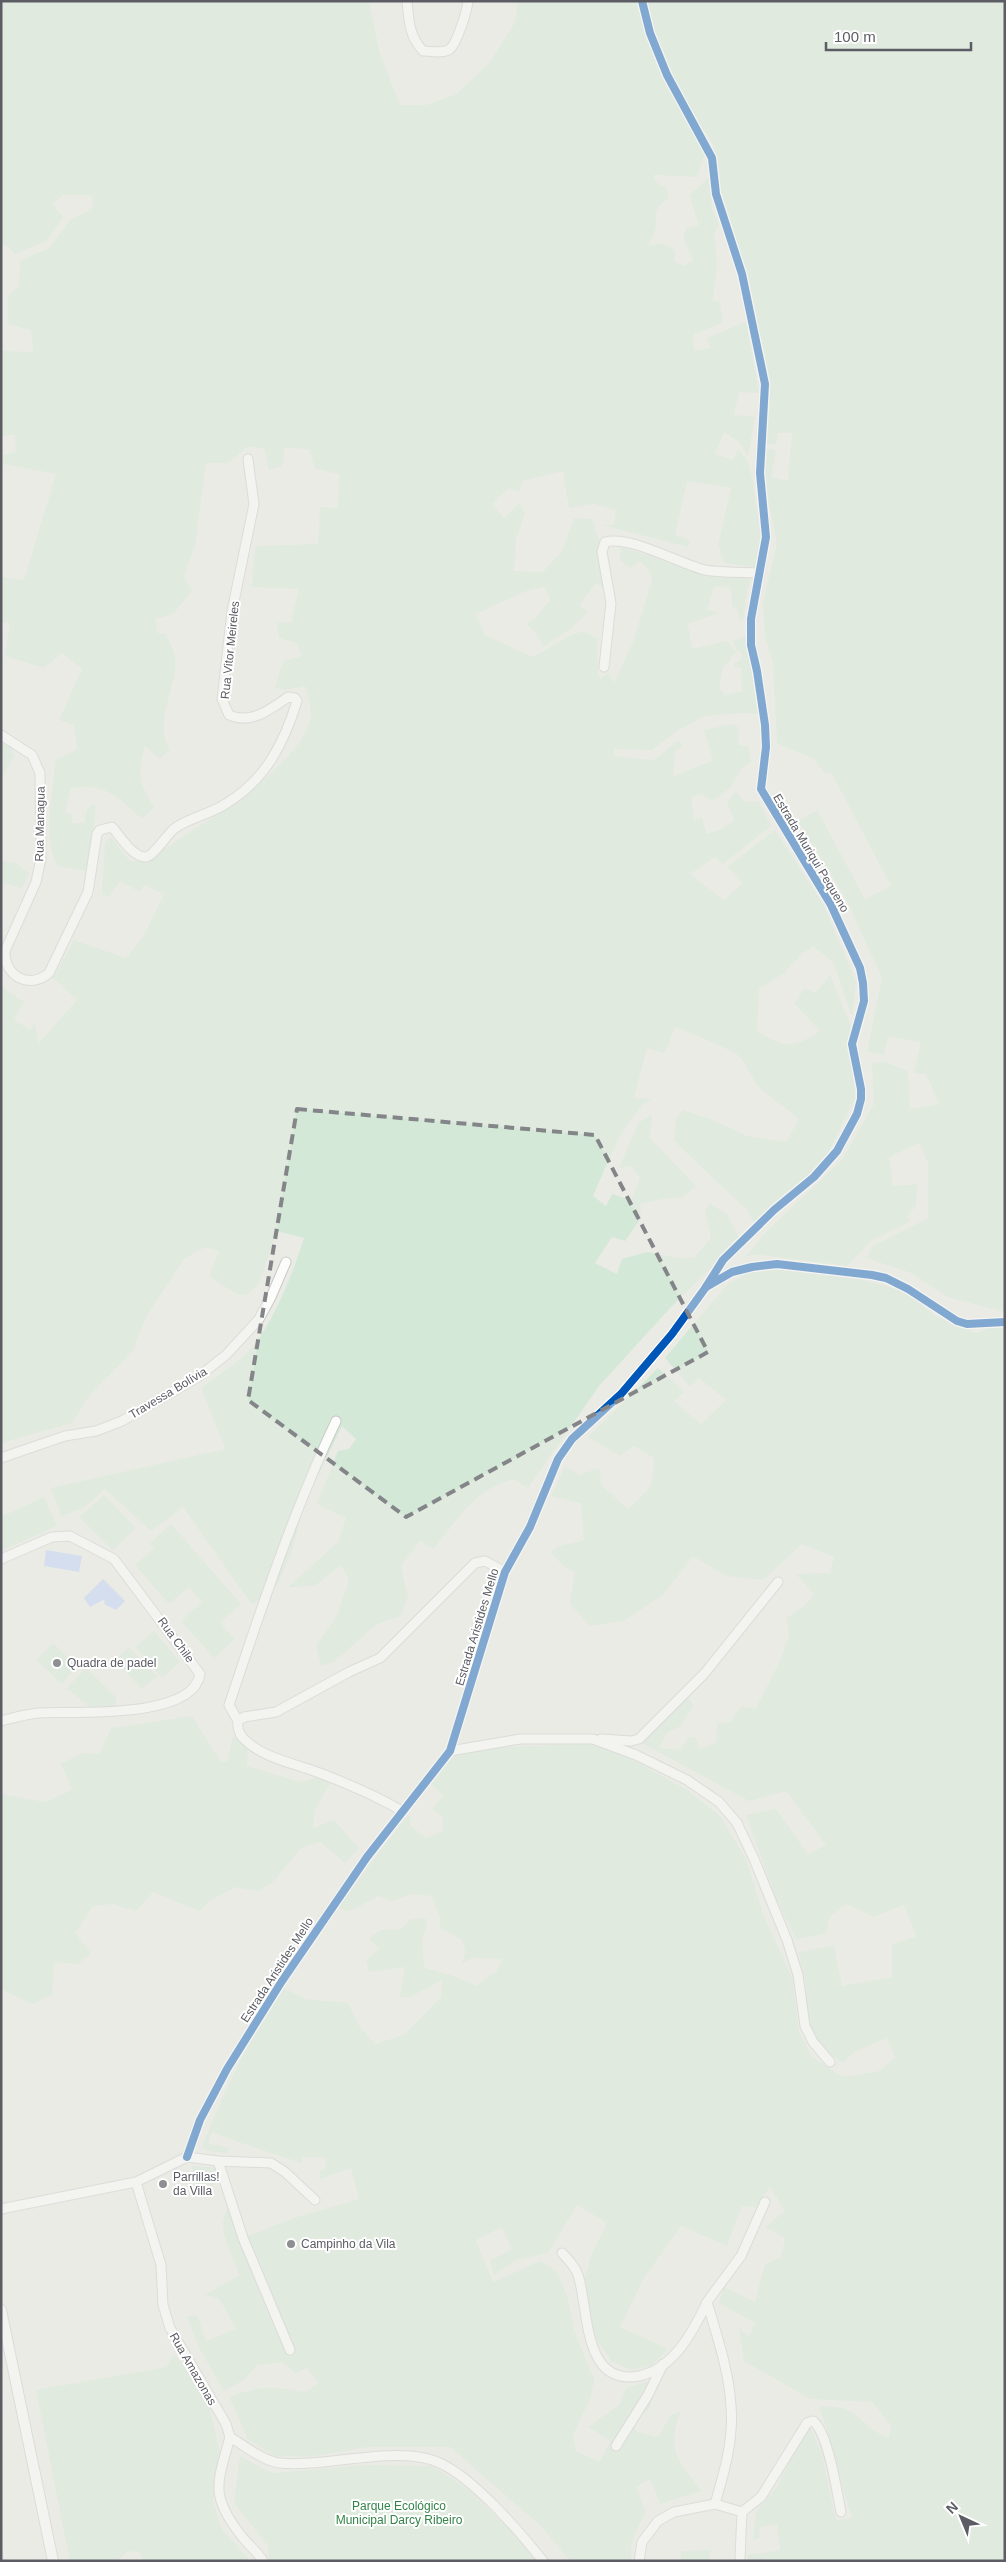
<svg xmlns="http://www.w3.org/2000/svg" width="1006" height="2562" viewBox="0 0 1006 2562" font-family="Helvetica,sans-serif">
	<rect width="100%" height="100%" fill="#ebebe6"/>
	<g fill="#d3e8d6">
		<path d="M1,1H369L380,54L400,105H426L457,94L490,62L515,22L518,1H636L645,32L665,85L707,147L697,177L653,175L657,183L666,187L669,198C650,211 659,213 655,230C654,235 650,241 648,246L663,243L675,250V262L684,266L693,260L683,237L686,228L699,225L689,195L709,178L712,209L719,225L714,234L717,264L713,300L720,302L723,323L693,334L694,351L710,348L707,338L746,322L759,393L739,392L734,415L755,417L748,456L739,442L724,432L715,454L733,460L738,449L748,461L753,482L761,539L755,567L724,563L718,545L731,488L687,481L675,535L690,540L688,547L602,525H614L616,510L594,504L569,508L563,471L522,481L519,492L509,488L492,504L504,518L519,503L525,513L516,540L514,571L543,572L562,551L574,518L592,519L605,558L606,589L596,583L579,606L588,612L569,630L543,647L537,634L526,624L535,619L550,600L545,587L526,591L476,614L485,635L533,657L571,635L584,631L597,639L598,672L600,679L609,673L614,683L633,642L652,581L650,572L640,561L630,568L620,560L621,547L697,569L752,574L745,601L744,619L740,620L737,608L732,607L731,587L714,586L707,610L719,613L688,624L692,649L727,641L737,654L732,655L729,663L723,666L719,688L725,695L742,691L741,668L733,667L734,663L741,660L742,653L736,649L733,641L745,636L757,686L759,714L744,713L705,716L679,730L652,750L614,749V756L654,760L679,740L683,747L675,751L673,777L713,760L704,730L733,724L739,728L738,745L748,746L751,762L742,768L730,788L713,801L701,794L692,797L693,820L702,818L707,834L720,830L734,820L727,802L736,792L745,802L759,801L771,826L723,864L715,857L690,874L724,900L743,883L727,867L775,830L824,906L856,982L852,1016L833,962L813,946L803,953L784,973L759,989L757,1031C785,1048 792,1049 820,1031L794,1003L805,988L815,993L830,975L850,1024L855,1098L828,1153L775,1212L757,1228L747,1210L674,1141L676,1119L683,1110L713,1120L747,1136L786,1142L799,1119C788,1109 776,1102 765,1093C753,1083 747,1064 738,1055C732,1050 684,1030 675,1027L665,1053L647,1048L634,1098L651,1099C621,1120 608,1164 593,1196L606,1206L612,1194L631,1200L640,1178L631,1166L619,1168L638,1123L652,1115L650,1138L696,1186L681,1198H667L640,1204L641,1218L625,1241L612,1237L595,1263L617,1274L622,1259L647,1252L680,1258H694L711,1238L705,1212L709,1203L727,1214L740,1240L672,1306L599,1386L528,1488L514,1479C471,1491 461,1517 433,1549L420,1541L401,1566L408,1597L400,1616L377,1624L334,1662L321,1666L316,1645L336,1618L349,1580L341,1565L315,1586L288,1587L338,1542L346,1518L317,1504L338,1451L349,1449L356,1439L342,1426L303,1507L294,1545L278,1584L252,1605L183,1507L151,1531L105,1489L84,1508L61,1516L51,1488L225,1449L201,1388C219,1374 241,1362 255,1344C277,1314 293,1273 304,1238L277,1231L259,1283L247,1295L236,1294L209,1276L219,1251L205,1247L184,1259L145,1319L133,1351L90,1395L72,1423L1,1443V986L24,1002L14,1019L30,1030L35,1024L38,1044L77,1000L53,978L74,940L126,958L143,937L164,894L144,885L140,892L120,881L109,897L102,894L105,843L108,839L112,838L130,861L147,860C186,834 306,765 311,716C312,707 307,695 305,686L286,690L275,688L283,661L302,656L296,643L279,638L277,623L291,622L299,589L252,587L255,546L318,544L320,507L338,508L339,474L315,469L309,449L285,448L282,466L269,470L264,448L247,447L228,463H206L195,545L184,576L192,591L173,614L156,619L157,633L166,634C168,640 172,646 174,652C182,685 151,716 170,750L159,759L145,746C137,775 139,782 154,807L142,819C117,797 107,783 71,788L65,813L73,815L72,823H84L87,809L95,803C97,819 90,854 85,871L58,866C42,842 53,789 56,760L77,749L74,725L59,720L82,669L62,653L44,668L5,656L10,623L1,622V577L24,580L56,474L4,464L2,455L16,452L15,435L1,436V351L33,352L31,330L8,324V296L19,286L20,261L49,248L71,219L83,214L94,206L91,195H63L52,204L63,217L46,241L16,254L1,242Z"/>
		<polygon points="643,1 1005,1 1005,1312 947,1297 911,1273 866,1258 873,1246 928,1218 928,1163 919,1143 889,1157 893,1186 917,1184 916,1205 907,1217 911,1221 871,1241 847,1266 760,1255 746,1256 765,1233 842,1160 874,1104 872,1063 884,1062 908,1071 910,1109 939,1104 926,1074 914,1073 921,1042 888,1037 884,1055 867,1052 882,978 846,899 798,821 817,810 865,899 891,886 831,772 825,774 814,759 777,743 773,662 765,637 763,602 777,544 758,447 776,450 771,477 788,481 792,433 778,433 776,445 758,442 767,391 742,265 719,210 713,143 670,82"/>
		<polygon points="1,743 9,746 15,755 1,778"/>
		<polygon points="1,861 14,862 29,873 22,888 1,882"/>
		<path d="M759,1266L842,1275L906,1291L935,1316L977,1333L1000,1322L1005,1324V2561H747L748,2555L780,2550L777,2524L759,2527L760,2538L753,2540L756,2512L777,2487L804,2432L810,2426L822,2455L836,2520L852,2518C840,2481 832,2443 819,2406C827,2407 839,2406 847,2410C862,2417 872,2433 889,2438L891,2425L872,2402L810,2399L744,2361L739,2328L749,2337L755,2323L719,2303L724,2287L755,2302L765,2264L781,2257L785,2238L765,2227L785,2211L770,2187L756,2207L742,2206L727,2246L681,2226L644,2278L620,2327L668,2349L652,2365L632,2370L612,2362L593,2335L585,2278L591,2256L607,2223L577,2205L548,2253L516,2260L494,2275L490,2261L512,2249L502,2227L476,2240L493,2282L541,2261L556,2271L567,2295L574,2330L594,2380L591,2397L573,2435L576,2451L599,2462L611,2441L588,2427L619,2405L626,2388L659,2378L649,2409L632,2424L637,2432L658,2437L670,2416L681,2411C665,2451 679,2460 701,2491L660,2504L650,2479L636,2487L646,2512C639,2525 627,2546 632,2561H570L542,2527L450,2447H368L308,2457L275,2456L248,2439L229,2397C259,2385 275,2387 306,2392L318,2383L307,2368L296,2373L282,2362L257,2365L244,2380L224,2391L199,2348L187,2316L197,2315L206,2341L236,2329L219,2298L205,2295L239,2275C233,2252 214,2230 228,2208L246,2237L294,2218L359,2199L351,2168L320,2179V2171L327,2166L324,2157H302V2163C272,2153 242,2144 212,2132L208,2143L229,2148L227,2153L212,2152L202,2147C224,2092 249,2036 284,1988L305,1999L348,2003L360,2027L375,2044L404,2035L441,1997L442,1980L410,1997H400L405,1967L369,1972L366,1961L379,1949L369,1939C372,1936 375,1933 379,1931C391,1926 401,1936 410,1919L425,1918L427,1927L422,1938L424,1968L454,1976L476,1986L496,1972L502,1959L472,1958L462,1964L465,1951L462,1940L440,1927V1918L432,1896L412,1894L392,1901L378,1896L351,1911L336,1908L408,1815L410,1817V1825L426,1838L443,1831L442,1816L432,1809L443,1796L429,1781L454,1754L491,1748L590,1743L637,1762L687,1790L720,1816L746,1859L764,1917L792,1977L799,2032L812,2057L843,2077L880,2071L895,2057L887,2038L854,2052L843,2063L820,2048L809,2029L805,1978L798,1952L834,1946L842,1986L892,1977V1944L916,1937L904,1905L874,1917L846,1904L829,1918L827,1933L796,1939L777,1901L746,1815L776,1809L808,1854L826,1845L786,1791L749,1801L640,1742L688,1697L694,1706L679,1727L666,1734L659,1748L680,1750L689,1737L697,1739L699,1750L716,1742L718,1723L730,1722L741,1707L756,1708L778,1665L789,1636L787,1618L805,1605L814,1594L796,1574L830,1573L834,1557L802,1544L763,1580L726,1576L693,1556L663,1595L624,1621L590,1626L570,1604L575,1572L564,1567L551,1552L560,1546L584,1540L581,1503L551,1496L565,1466L579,1475L599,1468L602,1486L628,1509C649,1490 654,1487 654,1458L634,1446L620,1456L588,1437L658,1368L684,1392L674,1401L701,1424L726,1400L699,1378L690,1387L665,1358L727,1285Z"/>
		<polygon points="104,1495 136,1528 113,1550 79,1517"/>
		<polygon points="44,1497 57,1526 1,1551 1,1517"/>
		<polygon points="171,1524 241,1604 220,1623 235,1639 214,1658 181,1621 202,1602 189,1587 169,1604 135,1565 154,1548 150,1543"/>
		<polygon points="154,1631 180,1662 162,1678 136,1647"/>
		<polygon points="53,1643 77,1666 62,1684 36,1660"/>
		<polygon points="129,1647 157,1676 142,1689 115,1660"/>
		<polygon points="86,1668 116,1697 116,1704 94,1712 67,1688"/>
		<polygon points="192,1716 221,1762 228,1761 233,1736 248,1745 247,1766 300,1782 320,1777 330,1784 315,1809 313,1828 334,1820 359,1848 345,1863 320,1842 301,1848 273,1882 258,1891 236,1887 209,1901 200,1911 153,1892 136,1911 112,1904 93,1906 75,1933 91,1953 78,1964 54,1962 52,1995 32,2004 1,1989 1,1794 45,1802 72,1790 61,1764 82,1753 100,1754 111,1728"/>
		<polygon points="192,2166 219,2168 214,2185 195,2185"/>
		<polygon points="174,2354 206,2392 220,2453 213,2501 221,2528 248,2558 248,2561 144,2561 138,2551 127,2552 117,2561 70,2561 36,2390 166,2367"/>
		<polygon points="240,2456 265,2470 275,2473 366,2465 433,2466 470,2491 510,2530 536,2561 269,2561 268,2546 234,2503"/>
		<polygon points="711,2550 709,2561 682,2561 680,2551"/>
	</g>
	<g fill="#b9cef8">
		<polygon points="46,1550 82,1556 79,1572 44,1566"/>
		<polygon points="103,1579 125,1601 116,1610 104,1604 105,1599 90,1607 84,1598"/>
	</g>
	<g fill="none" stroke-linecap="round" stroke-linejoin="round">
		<g stroke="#c9c9c8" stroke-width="11">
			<g id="minor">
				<path d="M407,1C409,21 409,36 423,51C430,51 443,54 450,49C457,43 467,11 468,1"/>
				<polyline points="642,1 650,33 667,75 712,158 716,194 742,274 765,384 760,473 766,537 751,619 751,645 757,671 765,725 766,747 761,789 831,905 860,968 863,983 864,1001 852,1044 861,1089 861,1099 857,1114 837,1151 814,1177 774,1210 723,1260 706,1287"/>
				<path d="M604,667L611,603L602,552L605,542C631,535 679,564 705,570C723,573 742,572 760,573"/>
				<path d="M1,735L32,755L40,773L41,859L36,882L5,951C4,976 29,990 49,973L88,892L97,834L100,830L112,827C120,836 133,858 146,857C154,856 167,834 175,828C191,817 211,814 227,803C266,779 284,743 297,701L295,698L288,697C271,709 251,725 229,715L222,699L232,611L254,504L248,459"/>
				<polyline points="1,1458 65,1436 96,1431 122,1421 198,1377 226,1355 259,1319 271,1297 286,1262"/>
				<path d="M1,1559L52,1537L70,1536L114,1559L200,1674C193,1720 73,1711 39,1713C26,1714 13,1718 1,1721"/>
				<path d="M238,1721L229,1705C261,1609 293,1512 336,1421"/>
				<polyline points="601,1739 631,1741 639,1739 704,1674 778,1582"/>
				<polyline points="450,1751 520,1739 593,1739 636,1755 687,1780 719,1802 737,1823 754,1859 787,1940 798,1975 805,2026 813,2042 830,2062"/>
				<path d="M402,1811C375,1795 346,1783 317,1772C293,1763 262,1758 243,1738C239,1734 237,1726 238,1721L244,1717L276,1712L349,1672L380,1658L475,1563L485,1561L505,1572"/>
				<polyline points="187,2157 200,2120 227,2069 282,1981 367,1857 450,1751 505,1572 530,1527 558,1459 572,1439 621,1394 672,1334 706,1287 732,1272 752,1267 777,1264 872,1275 886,1278 908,1289 957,1321 967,1324 1005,1322"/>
				<polyline points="218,2161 243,2238 290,2350"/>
				<polyline points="136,2182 161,2265 163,2305 170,2328 226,2424 230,2437"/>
				<polyline points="1,2209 136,2182 187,2157 218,2161 271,2163 285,2172 315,2200"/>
				<path d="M562,2253C568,2259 575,2266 578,2275C589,2308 582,2387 639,2376C674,2369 694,2330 707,2302"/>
				<path d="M230,2437C245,2446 263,2461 280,2463C326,2468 401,2443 442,2464C476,2481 520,2532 543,2561"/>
				<path d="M230,2437C218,2482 209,2494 240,2534C247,2544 257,2551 263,2561"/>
				<polyline points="616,2446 648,2395 663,2364"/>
				<path d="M715,2504C724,2473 734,2439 731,2406C729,2371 717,2336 707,2302L741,2256L765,2202"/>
				<path d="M742,2512L761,2497L807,2423L813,2421C828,2432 837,2492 841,2512"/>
				<polyline points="639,2561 642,2542 658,2521 674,2512 715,2504 742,2512 740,2558"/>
			</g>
		</g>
		<g stroke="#c9c9c8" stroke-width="12">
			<polyline id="tertiary" points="1,2310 53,2561"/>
		</g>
		<use href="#minor" stroke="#fcfcfb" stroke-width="9"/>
		<use href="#tertiary" stroke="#fcfcfb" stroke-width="10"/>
		<g stroke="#fff" stroke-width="11">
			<g id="cycleway">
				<polyline points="642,1 650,33 667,75 712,158 716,194 742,274 765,384 760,473 766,537 751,619 751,645 757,671 765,725 766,747 761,789 831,905 860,968 863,983 864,1001 852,1044 861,1089 861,1099 857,1114 837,1151 814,1177 774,1210 723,1260 706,1287"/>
				<polyline points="187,2157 200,2120 227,2069 282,1981 367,1857 450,1751 505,1572 530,1527 558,1459 572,1439 621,1394 672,1334 706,1287 732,1272 752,1267 777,1264 872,1275 886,1278 908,1289 957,1321 967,1324 1005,1322"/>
			</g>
		</g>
		<use href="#cycleway" stroke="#0057b8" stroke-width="8"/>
	</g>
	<path d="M0 0H1006V2562H0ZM297,1109L595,1135L708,1352L406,1517L248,1400Z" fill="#ebebe6" fill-opacity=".55" fill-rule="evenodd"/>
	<path fill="none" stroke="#848589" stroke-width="4" stroke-dasharray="10 6" stroke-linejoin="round" d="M297,1109L595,1135L708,1352L406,1517L248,1400Z"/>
	<g fill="#8e8f92" stroke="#fff" stroke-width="2">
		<circle cx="57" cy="1663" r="5"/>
		<circle cx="163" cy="2184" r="5"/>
		<circle cx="291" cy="2244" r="5"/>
	</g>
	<g text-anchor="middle" stroke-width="4" stroke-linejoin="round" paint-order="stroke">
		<g font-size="12" fill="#5c5d64" stroke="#fff">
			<text transform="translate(230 650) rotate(-84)" y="4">Rua Vitor Meireles</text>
			<text transform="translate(40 824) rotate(-89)" y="4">Rua Managua</text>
			<text transform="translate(811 853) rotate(59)" y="4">Estrada Muriqui Pequeno</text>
			<text transform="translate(168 1393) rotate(-31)" y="4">Travessa Bolívia</text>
			<text transform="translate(477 1627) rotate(-73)" y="4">Estrada Aristides Mello</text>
			<text transform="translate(176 1640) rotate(54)" y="4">Rua Chile</text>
			<text transform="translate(277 1970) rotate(-57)" y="4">Estrada Aristides Mello</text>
			<text transform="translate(193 2369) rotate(60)" y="4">Rua Amazonas</text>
		</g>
		<g font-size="12" fill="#5c5d64" stroke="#fff" text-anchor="start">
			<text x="67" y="1667">Quadra de padel</text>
			<text x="173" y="2181">Parrillas!<tspan x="173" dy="14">da Villa</tspan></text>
			<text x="301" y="2248">Campinho da Vila</text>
		</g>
		<g font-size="12" fill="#338449" stroke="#fff">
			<text x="399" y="2510">Parque Ecológico<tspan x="399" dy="14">Municipal Darcy Ribeiro</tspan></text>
		</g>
	</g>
	<rect width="1006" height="2562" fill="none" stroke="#5c5d64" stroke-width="5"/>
	<g transform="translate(961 2517) rotate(316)" stroke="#ffffff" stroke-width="4" paint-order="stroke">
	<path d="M0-4L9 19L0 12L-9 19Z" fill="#5c5d64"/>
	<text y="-8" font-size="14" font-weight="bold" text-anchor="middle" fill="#5c5d64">N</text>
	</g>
	<path d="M826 42v8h145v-8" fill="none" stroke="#5c5d64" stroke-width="2.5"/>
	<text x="834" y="42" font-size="15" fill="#5c5d64" stroke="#ffffff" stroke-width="4" paint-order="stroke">100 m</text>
</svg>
